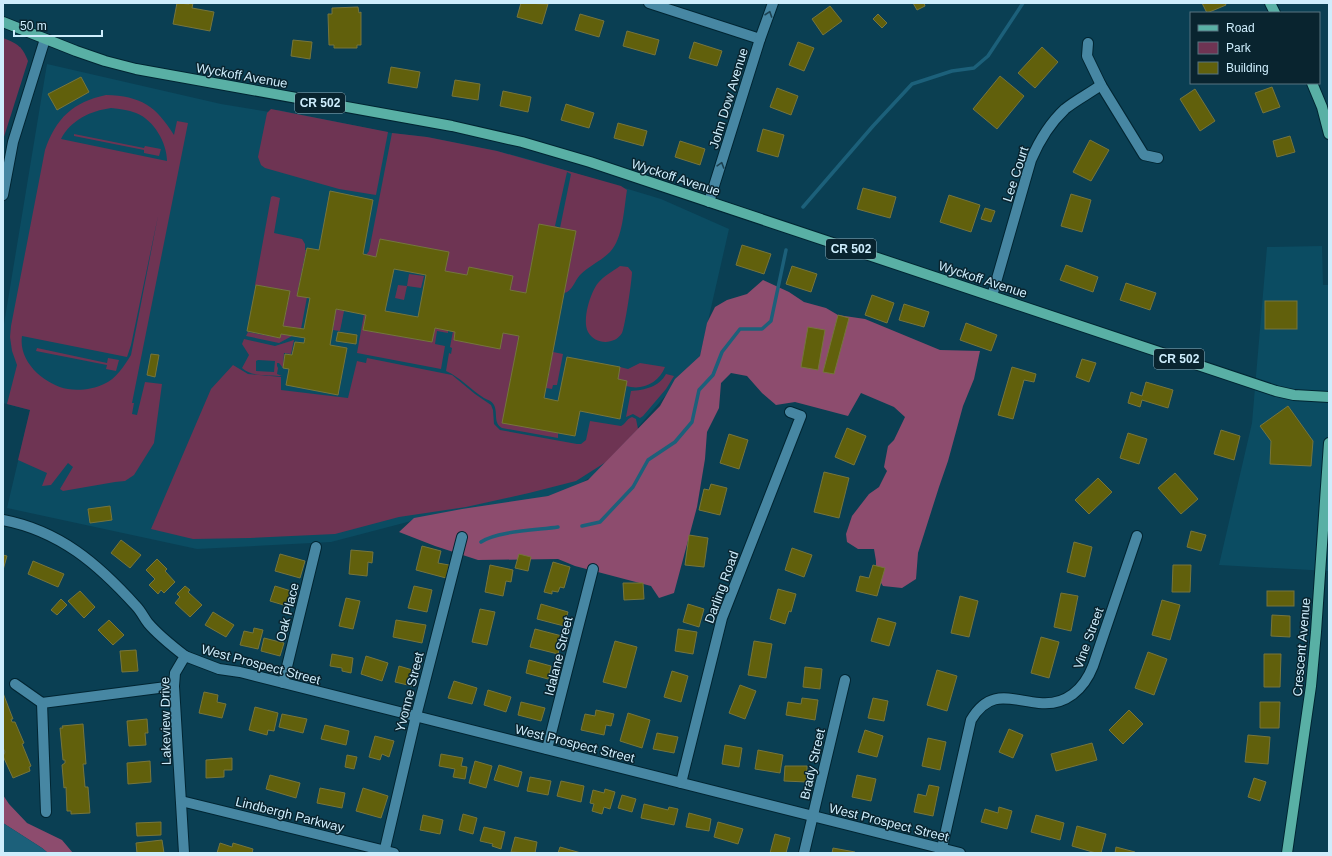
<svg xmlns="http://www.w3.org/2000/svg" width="1332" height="856" viewBox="0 0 1332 856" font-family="Arial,sans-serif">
	<rect width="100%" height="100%" fill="#0a3f53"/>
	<g fill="#0b4c62">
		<polygon points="47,64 221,104 270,112 278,110 392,133 427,137 497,151 528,159 661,199 729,229 700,356 599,472 575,487 548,496 483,509 419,519 331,542 197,549 7,508 30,410 3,403 3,330"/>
		<polygon points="1322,246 1323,285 1329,285 1329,571 1219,565 1252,423 1267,247"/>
	</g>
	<g fill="#6e3453" fill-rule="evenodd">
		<path d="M3,38C18,44 22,46 28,61L3,140Z"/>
		<path d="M106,95C141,96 156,106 174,135L177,121L188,123L132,403H134L132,414L137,415L145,382L162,384L154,443L134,475L125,481L115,482L63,491L60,489L73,467L68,463L51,485L42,486L47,473L18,460L30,410L7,404L17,365L12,351L10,337L11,326L45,150C56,118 73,102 106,95ZM111,108C120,109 128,110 136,113C154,120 167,143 167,161L61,139C71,120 90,111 111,108ZM158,216L131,355C124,366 116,379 104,384C94,389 79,391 68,389C45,385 18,362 22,336L127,357L131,345Z"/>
		<polygon points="271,109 388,132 376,195 339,189 265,168 261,165 258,157 267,113"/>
		<path d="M392,133L427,137L497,151L621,186L627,190C624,208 623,239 610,252C601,261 589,266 580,275C575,280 572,292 564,293L576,232L539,224L526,293L510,290L513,276L469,268L467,275L445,271L448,252L380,239L376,257L366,255L369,251ZM567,172L571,174L560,228L555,226Z"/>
		<polygon points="74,134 144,148 145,146 161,149 159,156 144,153 144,150 74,136"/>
		<polygon points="273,196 280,198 274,233 302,239 305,244 305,250 306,250 297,295 307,297 301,329 283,326 290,291 255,285 271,197"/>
		<path d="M620,266L628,267L632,272C632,280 625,327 622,333C615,345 595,345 588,332C582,320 590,293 598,283C604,276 613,271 620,266Z"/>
		<polygon points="409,274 424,276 421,288 407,286"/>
		<polygon points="398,285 407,286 404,300 395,298"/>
		<polygon points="336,309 344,311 340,331 333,330"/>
		<polygon points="364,314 366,315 363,330 432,342 435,328 448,330 448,333 437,331 435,344 445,346 441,369 357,353"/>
		<path d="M453,331L455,332L454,340L500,348L503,333L519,336L503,422L558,433V438L502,428C493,423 498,413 494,405C492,401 488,400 484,398C471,390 460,377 446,371L449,353L451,354L452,348L450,347Z"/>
		<polygon points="248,332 280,338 281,334 292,336 279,343 246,336"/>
		<path d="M244,339L275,346L294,340L291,354L284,353L283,368L279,363H277V366L278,368L277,374L282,376C270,375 251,377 242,368L249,355L242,344ZM258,360L275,361L274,372L256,371V361Z"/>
		<polygon points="37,348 107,363 108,358 119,360 116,371 106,369 107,365 36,351"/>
		<polygon points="553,352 563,354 557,385 553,385 552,389 546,388"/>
		<path d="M367,358L452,375L475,394L491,405L493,410L494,424L500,430L577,444H581L586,440L590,421L621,426C626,424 626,419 632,417L636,419L638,429L606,462L576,481L529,493L466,507L399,517L335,534L250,538L193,539L151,529L211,389L233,365L248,374L281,377V390L348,398L357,361L366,363Z"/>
		<path d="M640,363L665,367C659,383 642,391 626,386L627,381L618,379L620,367L628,369Z"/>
		<path d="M666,374L674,376L666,389L643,416L640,418L633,414L626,417L631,391C645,390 659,387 666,374Z"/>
	</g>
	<g fill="#8d4c6e">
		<polygon points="763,280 789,292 804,302 826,308 838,315 865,319 940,350 980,351 974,379 963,406 948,461 939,487 918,553 916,579 902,588 883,586 876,575 876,561 874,549 858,549 847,542 846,534 852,516 869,494 879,487 887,471 884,467 888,446 894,440 905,417 894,407 861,393 848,416 795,402 776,405 762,393 747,376 731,373 721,383 719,408 707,432 705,459 697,507 674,593 659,598 651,586 575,566 558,559 478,560 435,546 399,532 414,518 462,509 548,496 588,480 660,406 675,379 700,356 707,323 715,307 727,300 747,294"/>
		<polygon points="3,795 9,804 27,823 62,840 73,853 48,853 42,848 3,823"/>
	</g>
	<polygon fill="#1c607a" points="3,823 42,848 48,853 3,853"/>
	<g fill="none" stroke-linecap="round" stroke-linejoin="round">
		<g stroke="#1c607a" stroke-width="3.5">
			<polyline points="803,207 873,126 912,84 952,71 974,68 988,56 1023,3"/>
			<polyline points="582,526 600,522 633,487 648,460 675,442 692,422 699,390 713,375 722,352 740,329 762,329 771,321 786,250"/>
			<path d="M481,542C497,531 538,530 558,527"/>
		</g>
	</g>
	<g fill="#61600c" stroke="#76753d" fill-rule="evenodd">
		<polygon points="177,3 189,4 189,3 193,3 192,8 214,12 210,31 173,24"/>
		<polygon points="521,3 548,4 542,24 517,17"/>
		<polygon points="913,3 924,3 925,6 917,10"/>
		<polygon points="1202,3 1225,3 1226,5 1207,13"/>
		<polygon points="830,6 842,21 823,35 812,19"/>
		<polygon points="358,7 359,13 361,12 361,45 357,45 357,48 334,48 334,45 329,45 328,14 332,14 332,8"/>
		<polygon points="580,14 604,21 599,37 575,30"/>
		<polygon points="878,14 887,23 882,28 873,19"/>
		<polygon points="627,31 659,40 655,55 623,46"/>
		<polygon points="293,40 312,42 310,59 291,56"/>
		<polygon points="694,42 722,51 717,66 689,58"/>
		<polygon points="798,42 814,48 804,71 789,65"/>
		<polygon points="1042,47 1058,62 1035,88 1018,73"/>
		<polygon points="391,67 420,72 417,88 388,83"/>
		<polygon points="1000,76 1024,96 997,129 973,109"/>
		<polygon points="81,77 89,92 57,110 48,94"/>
		<polygon points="455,80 480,84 478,100 452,96"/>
		<polygon points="1272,87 1280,107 1263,113 1255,93"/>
		<polygon points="777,88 798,96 791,115 770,107"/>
		<polygon points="1195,89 1215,121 1200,131 1180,99"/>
		<polygon points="503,91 531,97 528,112 500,106"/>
		<polygon points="566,104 594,113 589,128 561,120"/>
		<polygon points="618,123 647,131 643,146 614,138"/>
		<polygon points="763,129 784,135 778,157 757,151"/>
		<polygon points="1290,136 1295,152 1277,157 1273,141"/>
		<polygon points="1090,140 1109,150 1091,181 1073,172"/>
		<polygon points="680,141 705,149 700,165 675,157"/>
		<polygon points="863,188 896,197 890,218 857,209"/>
		<path d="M330,191L373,200L363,254L376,257L380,239L449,252L445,271L467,275L469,267L513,276L510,290L526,293L539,224L576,231L544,398L558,401L567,357L620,367L618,379L627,381L620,419L580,411L575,436L502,423L519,336L503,333L500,349L454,340L455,332L435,328L432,342L363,330L366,315L336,309L330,345L347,348L338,395L286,385L289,369L283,368L285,354L292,355L295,342L304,343L305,338L281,334L280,338L247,331L256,285L290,291L283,326L304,329L310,298L297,296L307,248L319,250ZM394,269L426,275L418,317L385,311Z"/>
		<polygon points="1071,194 1091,200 1082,232 1061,226"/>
		<polygon points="949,195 980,205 971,232 940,222"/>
		<polygon points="985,208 995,211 991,222 981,219"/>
		<polygon points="742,245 771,254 764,274 736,265"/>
		<polygon points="1066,265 1098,277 1093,292 1060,280"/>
		<polygon points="792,266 817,274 811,292 786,284"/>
		<polygon points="1126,283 1156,293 1150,310 1120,300"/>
		<polygon points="872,295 894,303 887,323 865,315"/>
		<rect x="1265" y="301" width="32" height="28"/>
		<polygon points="904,304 929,312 924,327 899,320"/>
		<polygon points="838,315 849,318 834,374 823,372"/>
		<polygon points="966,323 997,335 991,351 960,340"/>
		<polygon points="808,327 825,330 818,370 801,367"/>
		<polygon points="338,332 357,335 356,344 336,341"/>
		<polygon points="151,354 159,355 155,377 147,375"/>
		<polygon points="1082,359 1096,363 1089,382 1076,377"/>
		<polygon points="1012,367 1036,374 1034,382 1024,380 1013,419 998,415"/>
		<polygon points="1146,382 1173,390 1168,408 1142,400 1140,407 1128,403 1131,392 1142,396"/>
		<polygon points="1288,406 1313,441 1311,466 1270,464 1271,441 1260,426"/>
		<polygon points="847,428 866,436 854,465 835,457"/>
		<polygon points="1221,430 1240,436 1234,460 1214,454"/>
		<polygon points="1128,433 1147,439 1139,464 1120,458"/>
		<polygon points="729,434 748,440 739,469 720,463"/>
		<polygon points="824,472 849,478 839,518 814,512"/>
		<polygon points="1175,473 1198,499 1181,514 1158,488"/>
		<polygon points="1098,478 1112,492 1089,514 1075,500"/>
		<polygon points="711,484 727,488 720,515 699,510 704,489 709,490"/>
		<polygon points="110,506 112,520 90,523 88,509"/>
		<polygon points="1191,531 1206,535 1201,551 1187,547"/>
		<polygon points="689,535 708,538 704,567 685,565"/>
		<polygon points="121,540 141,555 130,568 111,553"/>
		<polygon points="1074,542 1092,547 1085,577 1067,572"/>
		<polygon points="422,546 441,551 438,563 449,565 446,578 416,570"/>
		<polygon points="792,548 812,555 804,577 785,570"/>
		<polygon points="351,550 373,552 372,563 368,562 367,576 349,574"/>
		<polygon points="280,554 305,561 300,578 275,571"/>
		<polygon points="519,554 531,557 528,571 515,568"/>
		<polygon points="3,555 7,556 3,570"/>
		<polygon points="157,559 167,569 165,571 175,582 164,593 161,590 158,594 149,585 155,579 146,570"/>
		<polygon points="33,561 64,574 58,587 28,574"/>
		<polygon points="553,562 570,567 564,588 560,587 558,592 552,591 552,594 544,592"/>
		<polygon points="490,565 513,570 511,582 506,581 503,596 485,592"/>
		<polygon points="873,565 885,568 877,596 856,591 860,576 869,578"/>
		<polygon points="1173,565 1191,565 1190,592 1172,592"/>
		<polygon points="623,583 643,583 644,599 624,600"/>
		<polygon points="185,586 190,590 188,592 202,605 190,617 175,603 180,597 177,594"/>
		<polygon points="275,586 291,591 287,606 270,601"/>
		<polygon points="414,586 432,590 427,612 408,608"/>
		<polygon points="778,589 796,594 791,612 789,611 785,624 770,619"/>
		<polygon points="80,591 95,607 84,618 68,601"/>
		<rect x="1267" y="591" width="27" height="15"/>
		<polygon points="1061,593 1078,596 1071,631 1054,627"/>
		<polygon points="960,596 978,601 969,637 951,633"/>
		<polygon points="346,598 360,601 353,629 339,626"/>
		<polygon points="61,599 67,605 57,615 51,610"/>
		<polygon points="1162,600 1180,605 1170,640 1152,635"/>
		<polygon points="541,604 568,612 564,626 537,619"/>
		<polygon points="688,604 704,609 699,627 683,622"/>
		<polygon points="480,609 495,612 487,645 472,642"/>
		<polygon points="213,612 234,625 226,637 205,625"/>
		<polygon points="1272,615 1290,616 1290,637 1271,636"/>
		<polygon points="878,618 896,623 889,646 871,641"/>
		<polygon points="109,620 124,635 113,645 98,630"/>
		<polygon points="396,620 426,625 422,643 393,637"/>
		<polygon points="254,628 263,630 258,649 240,645 244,631 253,633"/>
		<polygon points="535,629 562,636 558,654 530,647"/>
		<polygon points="678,629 697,632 693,654 675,651"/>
		<polygon points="1041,637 1059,642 1049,678 1031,673"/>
		<polygon points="264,638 284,643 280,656 261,651"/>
		<polygon points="615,641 637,647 626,688 603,682"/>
		<polygon points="754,641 772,644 766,678 748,675"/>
		<polygon points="136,650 138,671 122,672 120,651"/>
		<polygon points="1148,652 1167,659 1154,695 1135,688"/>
		<polygon points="332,654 353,658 351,673 342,671 342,668 330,666"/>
		<polygon points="1264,654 1281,654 1280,687 1264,687"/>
		<polygon points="366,656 388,663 382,681 361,674"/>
		<polygon points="529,660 551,666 548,679 526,673"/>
		<polygon points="399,666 416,671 412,686 395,682"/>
		<polygon points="805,667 822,669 820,689 803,687"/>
		<polygon points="937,670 957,676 947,711 927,705"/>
		<polygon points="672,671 688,676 681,702 664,697"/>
		<polygon points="454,681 477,688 472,704 448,698"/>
		<polygon points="740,685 756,691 745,719 729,713"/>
		<polygon points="488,690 511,697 506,712 484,705"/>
		<polygon points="204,692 218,695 217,702 226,704 222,718 199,713"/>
		<polygon points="3,693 13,719 11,719 12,722 15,722 24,743 22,744 31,766 29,767 30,771 13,778 3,756 5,752 3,748"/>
		<polygon points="802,698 818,700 815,720 786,715 788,702 801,704"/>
		<polygon points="873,698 888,701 884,721 868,718"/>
		<polygon points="521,702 545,708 541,721 518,715"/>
		<polygon points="1260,702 1280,702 1279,728 1260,728"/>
		<polygon points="255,707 278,713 274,731 268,730 267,735 249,730"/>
		<polygon points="596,710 614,714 611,726 606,725 604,735 581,730 585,714 595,716"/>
		<polygon points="1129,710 1143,724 1123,744 1109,730"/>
		<polygon points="628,713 650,720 642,748 620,741"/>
		<polygon points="282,714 307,719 303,733 279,727"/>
		<polygon points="147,719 148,733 145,733 146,745 129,746 127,721"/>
		<polygon points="83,724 86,764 83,764 85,787 88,787 90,813 71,814 71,811 67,811 66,787 64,788 62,765 65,763 65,760 63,760 60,728 63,728 62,726"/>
		<polygon points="325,725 349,731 346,745 321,739"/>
		<polygon points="1009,729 1023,735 1013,758 999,752"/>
		<polygon points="865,730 883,736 877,757 858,752"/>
		<polygon points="657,733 678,737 674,753 653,749"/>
		<polygon points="1248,735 1270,737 1268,764 1245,762"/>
		<polygon points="375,736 394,741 389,757 382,754 380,760 369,757"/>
		<polygon points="928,738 946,742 940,770 922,766"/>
		<polygon points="1092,743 1097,760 1056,771 1051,754"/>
		<polygon points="725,745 742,748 739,767 722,764"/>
		<polygon points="758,750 783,755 780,773 755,769"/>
		<polygon points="441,754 463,758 461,766 467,767 465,779 453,777 455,769 439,766"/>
		<polygon points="347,755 357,757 354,769 345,767"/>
		<polygon points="232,758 232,770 224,770 224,777 206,778 206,760"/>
		<polygon points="150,761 151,782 128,784 127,763"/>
		<polygon points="475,761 492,766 486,788 469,783"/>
		<polygon points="499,765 522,772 518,787 494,780"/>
		<polygon points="785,766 807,766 807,782 784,781"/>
		<polygon points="270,775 300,783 296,798 266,789"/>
		<polygon points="857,775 876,779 871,801 852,797"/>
		<polygon points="530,777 551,781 548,795 527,791"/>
		<polygon points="1254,778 1266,782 1260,801 1248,797"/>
		<polygon points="561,781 584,786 581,802 557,796"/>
		<polygon points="929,785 939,787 933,816 914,812 918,794 926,796"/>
		<polygon points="320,788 345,793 342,808 317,803"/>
		<polygon points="363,788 388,796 381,818 356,811"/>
		<polygon points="605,789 615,792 610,809 604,807 602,814 592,811 594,804 590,803 593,790 604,793"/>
		<polygon points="622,795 636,799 632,812 618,808"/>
		<polygon points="644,804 668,810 669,807 678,809 674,825 641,818"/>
		<polygon points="999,807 1012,811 1007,829 981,822 985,809 998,813"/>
		<polygon points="689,813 711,819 709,831 686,827"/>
		<polygon points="463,814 477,818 473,834 459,830"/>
		<polygon points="423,815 443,820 440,834 420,830"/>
		<polygon points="1036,815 1064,823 1060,840 1031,832"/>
		<polygon points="161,822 161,835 137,836 136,823"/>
		<polygon points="718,822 743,829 738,844 714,837"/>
		<polygon points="1077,826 1106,834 1101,853 1096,853 1072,846"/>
		<polygon points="484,827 505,832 501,849 492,846 493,844 480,841"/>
		<polygon points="775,834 790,838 786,853 770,853"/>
		<polygon points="515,837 537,842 535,853 511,852"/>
		<polygon points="162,840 164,853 137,853 136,843"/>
		<polygon points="220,843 232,847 233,843 253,849 252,853 217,853"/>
		<polygon points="560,847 581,853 558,853"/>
		<polygon points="1116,847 1135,852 1135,853 1115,853"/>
		<polygon points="833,848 855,852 855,853 832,853"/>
	</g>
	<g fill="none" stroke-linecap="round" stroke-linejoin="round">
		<g stroke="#012532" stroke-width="12">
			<g id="minor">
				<polyline points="649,3 760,39"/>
				<polyline points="1088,43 1087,56 1101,85 1144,155 1158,158"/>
				<polyline points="3,195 13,142 45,39"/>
				<polyline points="709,202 760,39 773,3"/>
				<path d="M992,296L1031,160C1039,141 1050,123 1065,109C1076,100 1090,93 1101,85"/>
				<path d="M3,520C60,531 98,564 136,606C141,611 144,618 148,623C159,636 172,646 185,656L175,673L174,686L184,853"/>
				<polyline points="185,656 219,669 240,672 960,853"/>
				<polyline points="283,683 316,547"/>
				<polyline points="15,684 42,703"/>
				<polyline points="547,749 593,569"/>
				<polyline points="681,783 722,618 801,416 790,412"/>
				<polyline points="181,801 394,853"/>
				<polyline points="46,812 42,703 174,686"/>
				<path d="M942,848L971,720C990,688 1010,700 1039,703C1066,706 1084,689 1093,666L1137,536"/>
				<polyline points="384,853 416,716 462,537"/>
				<polyline points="804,853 845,680"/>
			</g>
		</g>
		<g stroke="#012532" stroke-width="12">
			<g id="major">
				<polyline points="1270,3 1275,13"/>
				<polyline points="3,22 76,51 105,61 136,69 452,126 522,142 590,162 1276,391 1294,395 1329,397"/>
				<polyline points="1312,83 1322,107 1329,134"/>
				<polyline points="1287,853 1311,686 1316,632 1329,443"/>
			</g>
		</g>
		<use href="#minor" stroke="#4787a3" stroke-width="10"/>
		<use href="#major" stroke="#59b0a5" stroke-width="10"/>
	</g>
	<defs><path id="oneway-chevron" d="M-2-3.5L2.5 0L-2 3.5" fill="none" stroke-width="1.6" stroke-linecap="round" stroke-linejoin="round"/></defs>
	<g stroke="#1c4252">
		<use href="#oneway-chevron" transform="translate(769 14) rotate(-71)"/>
		<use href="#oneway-chevron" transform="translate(721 165) rotate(-73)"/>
	</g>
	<g text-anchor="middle" stroke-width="3" stroke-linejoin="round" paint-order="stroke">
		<g fill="#09242f" stroke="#93b1be" stroke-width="1">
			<rect x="295" y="93" width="50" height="20" rx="3"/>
			<rect x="826" y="239" width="50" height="20" rx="3"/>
			<rect x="1154" y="349" width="50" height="20" rx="3"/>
		</g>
		<g font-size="12" font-weight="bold" fill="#ceedfc">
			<text x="320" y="107">CR 502</text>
			<text x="851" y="253">CR 502</text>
			<text x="1179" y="363">CR 502</text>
		</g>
		<g font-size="13" fill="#ceedfc" stroke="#09242f">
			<text transform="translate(242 75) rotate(10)" y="5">Wyckoff Avenue</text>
			<text transform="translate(728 98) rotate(-73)" y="5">John Dow Avenue</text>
			<text transform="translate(1015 174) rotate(-72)" y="5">Lee Court</text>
			<text transform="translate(676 177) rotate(18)" y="5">Wyckoff Avenue</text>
			<text transform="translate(983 279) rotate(18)" y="5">Wyckoff Avenue</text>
			<text transform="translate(721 587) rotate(-70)" y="5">Darling Road</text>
			<text transform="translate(287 612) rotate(-76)" y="5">Oak Place</text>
			<text transform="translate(1088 638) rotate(-70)" y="5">Vine Street</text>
			<text transform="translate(1301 647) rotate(-85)" y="5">Crescent Avenue</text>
			<text transform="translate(558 656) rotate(-76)" y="5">Idalane Street</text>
			<text transform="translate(261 664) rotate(15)" y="5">West Prospect Street</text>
			<text transform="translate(409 692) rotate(-76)" y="5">Yvonne Street</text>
			<text transform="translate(165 721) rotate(-91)" y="5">Lakeview Drive</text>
			<text transform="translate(575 743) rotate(14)" y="5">West Prospect Street</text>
			<text transform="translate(812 764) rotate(-77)" y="5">Brady Street</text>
			<text transform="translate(290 814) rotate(14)" y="5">Lindbergh Parkway</text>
			<text transform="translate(889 822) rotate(14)" y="5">West Prospect Street</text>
		</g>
	</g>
	<rect width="1332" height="856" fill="none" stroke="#ceedfc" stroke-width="8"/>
	<rect x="1190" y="12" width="130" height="72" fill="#09242f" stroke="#587481"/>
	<rect x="1198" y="25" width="20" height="6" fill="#59b0a5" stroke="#587481"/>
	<text x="1226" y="32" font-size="12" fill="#ceedfc">Road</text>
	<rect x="1198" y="42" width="20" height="12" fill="#6e3453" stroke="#587481"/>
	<text x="1226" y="52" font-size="12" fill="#ceedfc">Park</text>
	<rect x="1198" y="62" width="20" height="12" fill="#61600c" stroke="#587481"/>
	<text x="1226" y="72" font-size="12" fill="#ceedfc">Building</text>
	<path d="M14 30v6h88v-6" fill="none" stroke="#ceedfc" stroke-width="2"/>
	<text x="20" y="30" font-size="12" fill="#ceedfc" stroke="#09242f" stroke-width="3" paint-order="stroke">50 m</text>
</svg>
